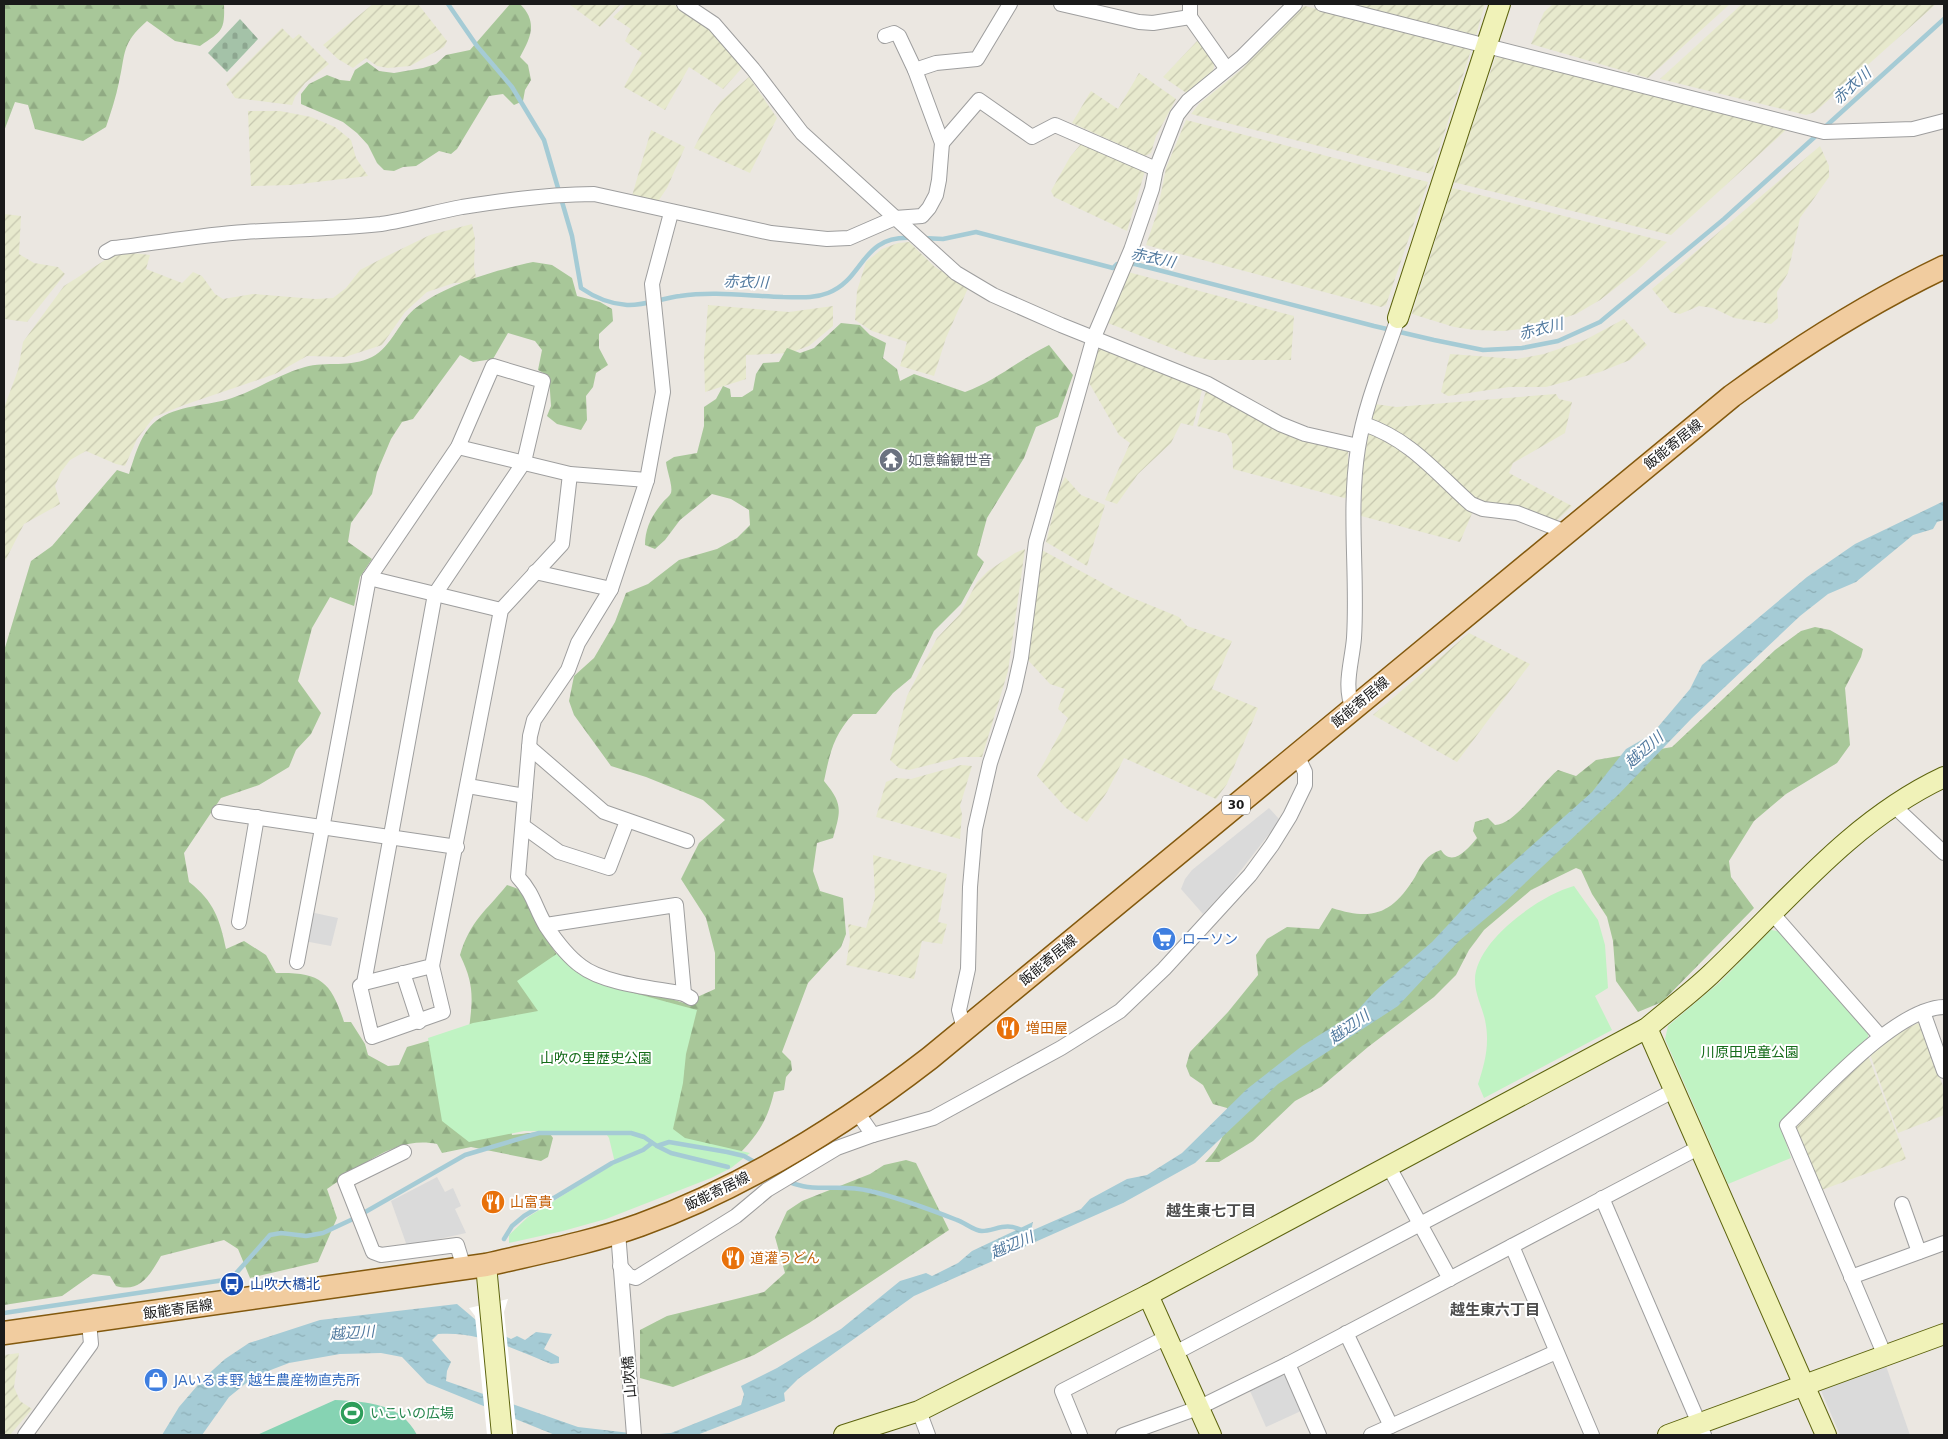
<svg xmlns="http://www.w3.org/2000/svg" width="1948" height="1439" viewBox="0 0 1948 1439" font-family="'DejaVu Sans','Noto Sans JP',sans-serif">
	<defs>
		<pattern id="farmland-furrows" width="10" height="10" patternUnits="userSpaceOnUse" patternTransform="scale(1.25)"><rect width="10" height="10" fill="#e7e9cd"/><path d="M-1 1l2-2M0 10L10 0M9 11l2-2" fill="none" stroke="#c6c7af"/></pattern>
		<pattern id="forest-firs" width="22" height="20" patternUnits="userSpaceOnUse" patternTransform="scale(1.25)"><rect width="22" height="20" fill="#a8c799"/><path d="M5 1l3.5 6h-7zM16 11l3.5 6h-7z" fill="#90aa83"/></pattern>
		<pattern id="cemetery-stones" width="16" height="16" patternUnits="userSpaceOnUse" patternTransform="scale(1.25)"><rect width="16" height="16" fill="#a4c2a8"/><path d="M2 7V4a2 2 0 0 1 4 0v3zM10 15v-3a2 2 0 0 1 4 0v3z" fill="#8da690"/></pattern>
		<pattern id="water-ripples" width="26" height="14" patternUnits="userSpaceOnUse" patternTransform="scale(1.25)"><rect width="26" height="14" fill="#a5cbd5"/><path d="M2 4q2-2 4 0t4 0M15 11q2-2 4 0t4 0" fill="none" stroke="#8daeb6"/></pattern>
	</defs>
	<rect width="100%" height="100%" fill="#ebe7e1"/>
	<g fill="url(#farmland-furrows)">
		<polygon points="373,4 418,4 447,41 444,47 410,66 388,68 377,66 366,58 353,68 338,59 323,45"/>
		<polygon points="569,4 621,4 600,27"/>
		<polygon points="627,4 673,4 711,30 740,61 741,69 723,89 689,67 665,110 624,87 642,53 625,41 631,29 613,17"/>
		<polygon points="1350,4 1485,4 1476,35"/>
		<polygon points="1553,4 1730,4 1648,78 1531,44 1544,12"/>
		<polygon points="1742,4 1936,4 1815,112 1806,115 1660,79"/>
		<polygon points="1305,6 1472,47 1431,174 1191,114 1199,104 1243,68 1298,9"/>
		<polygon points="282,28 293,39 299,34 329,64 305,83 295,97 292,105 235,98 226,84"/>
		<polygon points="1199,39 1215,59 1213,72 1189,93 1185,92 1163,77"/>
		<polygon points="1497,53 1787,129 1671,235 1453,182"/>
		<polygon points="1139,73 1176,99 1156,136 1151,153 1145,156 1072,123 1091,91 1118,109"/>
		<polygon points="749,77 777,118 750,173 694,148 711,115 721,101"/>
		<polygon points="248,111 280,111 311,117 335,127 351,140 356,158 368,176 291,185 251,186"/>
		<polygon points="1186,120 1428,182 1386,305 1381,307 1146,245 1157,213 1166,168"/>
		<polygon points="651,130 685,147 667,188 657,203 632,196"/>
		<polygon points="1081,144 1145,171 1127,231 1054,197 1051,191 1070,157"/>
		<polygon points="1820,146 1829,166 1829,177 1800,218 1788,273 1777,292 1778,318 1771,324 1759,322 1734,318 1713,308 1699,306 1680,314 1671,312 1652,289"/>
		<polygon points="1452,188 1667,242 1636,272 1600,300 1576,314 1535,327 1504,331 1475,330 1454,327 1412,314"/>
		<polygon points="4,214 21,216 19,254 34,263 58,267 65,274 27,322 4,319"/>
		<polygon points="472,224 475,239 474,267 477,282 454,283 427,292 405,312 382,345 345,357 307,356 275,374 184,405 154,417 137,439 125,466 116,464 86,451 70,460 61,472 55,486 60,504 24,524 4,563 4,408 18,370 23,342 64,286 113,255 132,253 150,255 146,269 182,283 193,272 202,276 215,294 223,299 253,294 315,299 333,298 346,288 360,270 387,256 430,235"/>
		<polygon points="909,242 935,267 968,288 946,338 934,376 900,366 907,342 872,331 855,320 857,291 866,262 882,249 898,243"/>
		<polygon points="1128,272 1294,316 1291,360 1210,360 1192,356 1108,323"/>
		<polygon points="708,305 789,312 833,306 833,326 809,346 789,353 746,355 746,379 705,392 704,356"/>
		<polygon points="1624,319 1647,345 1630,360 1600,372 1546,387 1509,387 1448,396 1441,392 1450,354 1517,359 1544,354 1585,340"/>
		<polygon points="1102,346 1202,390 1193,426 1181,423 1171,443 1138,474 1117,504 1105,500 1130,443 1119,435 1088,381 1097,349"/>
		<polygon points="1206,390 1251,416 1290,434 1344,448 1348,452 1349,497 1344,498 1233,469 1232,443 1227,434 1197,426"/>
		<polygon points="1556,394 1559,399 1572,402 1565,433 1513,463 1509,473 1572,506 1553,524 1481,504 1370,423 1375,404 1396,407"/>
		<polygon points="1369,431 1400,446 1473,511 1460,542 1361,516 1363,466"/>
		<polygon points="1065,477 1081,495 1105,505 1087,566 1046,542 1060,487"/>
		<polygon points="1025,549 1008,671 982,757 961,757 909,770 899,768 890,760 907,696 937,638 960,614 977,582 988,571 1015,553"/>
		<polygon points="1040,549 1123,594 1179,617 1187,626 1232,641 1212,689 1258,708 1227,784 1216,799 1124,758 1107,792 1087,822 1066,808 1037,776 1068,718 1058,709 1065,689 1050,684 1028,660"/>
		<polygon points="1469,633 1530,664 1457,762 1373,715"/>
		<polygon points="961,765 972,766 960,806 962,814 960,839 876,817 886,782 896,778 911,779"/>
		<polygon points="873,855 947,874 938,922 947,924 942,944 922,941 914,979 846,965 850,939 848,924 866,928 875,898"/>
		<polygon points="1918,1023 1921,1026 1944,1089 1944,1115 1898,1133 1870,1054 1882,1041"/>
		<polygon points="1868,1055 1906,1159 1819,1191 1794,1132 1797,1125"/>
		<polygon points="19,1353 14,1387 20,1401 32,1409 10,1435 4,1435 4,1355"/>
	</g>
	<g fill="url(#forest-firs)">
		<path d="M4,4H224C225,31 222,31 200,46L175,41L147,21C121,44 126,52 119,82C116,97 111,112 106,127L83,141L35,129L28,105L15,102L4,131Z"/>
		<path d="M510,4H520C538,22 531,37 520,57L528,65L531,80L525,90L523,101L514,105L503,94L489,96L457,149L451,154L439,151L416,166L403,167L394,171L384,170L377,163L368,145L357,133L343,122L301,104V94L309,84L327,75L340,80L350,81L355,70L367,62L379,71L394,73L423,68L436,64L446,55L470,50Z"/>
		<path d="M533,262L552,265L572,278L577,296L600,302L612,309L613,321L599,334V348L608,365L596,373L593,387L586,396L587,420L581,430L557,424L547,416L551,406L549,376L538,370L542,350L535,341L508,333L493,359L473,362L460,355L413,419L402,422L391,439L377,472L372,494L351,523L348,542L372,559L360,577L354,606L330,597L312,628L298,681L321,713L311,734L296,750L289,767L259,785L221,798L184,853L189,882C214,901 220,920 226,949L244,941L266,955L276,973C320,972 331,981 344,1022H351L365,1044L368,1055L388,1066L399,1065L407,1047L469,1029C473,997 474,984 460,955C470,921 486,911 507,885L524,891L553,949L565,966L684,1003L715,989V953L706,918L681,879L699,843L725,820L703,800L646,777L611,766L574,715L569,701L574,676L594,658L615,622L626,593L648,584L679,560L717,549L737,538L750,525L749,510L731,499L712,494L680,520L665,540L655,549L645,545C645,528 652,515 663,502C665,499 669,497 671,493C673,485 667,472 666,462L674,457L697,453L704,426V407L716,399L723,386L730,389L731,397H742L753,390L756,374L763,363L779,362L787,348L800,353L814,348L841,323L860,325L870,335L886,343L883,358L897,369L900,381L914,374L965,392C996,381 1020,359 1049,345L1073,375L1058,417L1036,427L1024,458L987,518L977,555L984,562L961,604L934,631L911,678L893,693L876,714H853C833,736 830,753 824,781C843,804 841,810 833,838L817,843L813,871L820,891L843,898L846,934L841,947L808,983L782,1052L791,1061L792,1070L786,1077L784,1090L774,1092C768,1118 759,1134 740,1153L684,1141L509,1120L512,1135L548,1131L553,1138L548,1157L541,1161L471,1147L442,1153L437,1144C396,1135 360,1167 327,1189L337,1218L318,1262L250,1278L238,1249L224,1240L161,1256C150,1275 140,1293 116,1286L110,1276L93,1274L62,1296L4,1305V651L31,561L52,546L117,470L129,474C135,456 140,434 156,421C176,405 208,406 232,398C256,390 280,374 305,367C326,361 351,368 372,357C392,347 399,320 417,307C447,284 496,270 533,262Z"/>
		<path d="M1815,627L1830,630L1863,649L1861,657L1845,688L1850,745L1837,763L1786,794L1754,821L1729,861L1731,877L1754,908L1662,1002L1638,1012L1616,981L1613,941L1607,917L1592,894L1581,870L1576,868L1531,890L1484,930L1469,950L1456,975L1434,997L1368,1047L1321,1087L1295,1101L1253,1141L1219,1162H1205C1222,1144 1226,1133 1227,1108L1213,1104L1203,1085L1190,1076L1186,1066L1190,1052L1228,1012L1258,975L1256,955L1267,939L1287,927L1319,929L1332,908C1373,921 1392,914 1415,877C1422,864 1426,855 1441,850C1452,868 1468,849 1477,838L1473,831L1475,822L1488,818L1495,825C1516,824 1541,783 1558,770L1576,776L1596,760L1672,747L1775,650L1801,631Z"/>
		<polygon points="906,1160 916,1163 949,1230 809,1323 754,1355 673,1387 640,1378 640,1330 667,1316 764,1292 785,1273 775,1237 787,1211 802,1201 870,1174 884,1165"/>
	</g>
	<polygon fill="url(#cemetery-stones)" points="240,19 258,39 227,72 208,53"/>
	<g fill="#c0f3c3">
		<path d="M1574,886L1598,920L1605,945L1608,988L1595,996L1612,1030L1484,1098L1478,1084C1485,1063 1490,1044 1485,1020C1482,1006 1475,995 1475,980C1475,941 1540,895 1574,886Z"/>
		<polygon points="1771,930 1778,931 1868,1032 1868,1039 1780,1124 1791,1158 1728,1184 1665,1039 1668,1026 1720,982"/>
		<polygon points="558,953 586,976 630,992 697,1010 686,1054 683,1083 673,1129 685,1138 750,1153 731,1168 711,1178 606,1219 563,1231 509,1243 509,1235 528,1217 615,1163 609,1138 605,1132 524,1131 469,1142 442,1121 428,1038 473,1023 538,1011 517,981"/>
	</g>
	<path fill="#86d3b3" d="M335,1400C367,1402 401,1403 417,1435H257Z"/>
	<g fill="#dadada">
		<polygon points="1269,808 1280,820 1228,887 1203,914 1181,889 1185,879 1192,870"/>
		<polygon points="310,912 338,918 331,946 304,941"/>
		<polygon points="437,1177 445,1192 453,1188 461,1206 455,1209 466,1233 407,1246 391,1201"/>
		<polygon points="1885,1363 1910,1435 1840,1435 1819,1386"/>
		<polygon points="1281,1375 1285,1376 1301,1411 1266,1427 1250,1391"/>
	</g>
	<path fill="url(#water-ripples)" d="M1944,501V520L1937,522L1933,529L1913,535L1856,582L1828,594L1800,616L1692,718L1618,795L1504,903L1459,941L1398,1006L1278,1084L1195,1163L1123,1203L914,1296L798,1379L784,1393L785,1401L697,1435H555L427,1383L402,1357L381,1353L340,1354L289,1363L255,1376L229,1397L202,1435H162L179,1407L203,1379L225,1359L249,1343L320,1320L457,1304L483,1326L511,1339L517,1336L525,1340L536,1332L552,1334L544,1349L559,1357V1363L551,1364C514,1349 479,1331 438,1334L432,1340L451,1362L447,1371L446,1381L578,1427L648,1435L671,1433L741,1405L744,1394L741,1386L777,1368L841,1329L900,1281L926,1273L932,1276L958,1263L972,1251L1033,1222L1031,1231L1081,1209L1090,1199L1127,1179L1147,1175L1182,1153L1247,1089L1302,1046L1356,1012L1374,992L1432,942L1475,896L1592,792L1626,749L1652,734L1690,689L1702,665L1807,577L1855,544Z"/>
	<polygon fill="#fff" points="508,1299 504,1312 517,1435 487,1435 475,1316 469,1308"/>
	<g fill="none" stroke-linecap="round" stroke-linejoin="round">
		<g stroke="#a5cbd5" stroke-width="4.5">
			<path d="M448,4L477,46L512,87L544,140L572,236L581,288C594,297 611,304 627,305C643,306 663,298 680,296C714,291 748,296 783,297C798,297 813,299 828,293C865,279 860,235 912,238"/>
			<polyline points="1825,127 1944,19"/>
			<polyline points="923,238 943,239 976,232 1113,268 1117,264 1135,264 1374,326 1434,340 1483,350 1522,348 1558,341 1600,322 1724,219 1818,134"/>
			<polyline points="657,1146 671,1153 728,1167"/>
			<path d="M770,1172C812,1199 830,1181 870,1191C900,1198 929,1209 957,1220C964,1222 974,1231 982,1231C995,1231 1006,1221 1023,1231"/>
			<polyline points="504,1239 512,1226 524,1216 612,1163 643,1150 652,1143"/>
			<polyline points="4,1313 231,1279 270,1235 281,1233 306,1236 323,1233 353,1219 465,1155 539,1133 631,1133 644,1137 657,1146 669,1142 727,1152 744,1156 758,1164"/>
		</g>
		<g stroke="#9e9e9e" stroke-width="16">
			<g id="street">
				<polyline points="684,4 714,24 753,69 802,133 956,273 993,295 1061,325 1208,384 1280,424 1305,434 1358,446"/>
				<polyline points="1061,4 1139,22 1153,23 1190,17"/>
				<polyline points="1190,4 1190,17 1226,68"/>
				<polyline points="1322,4 1824,132 1913,129 1944,121"/>
				<polyline points="915,70 936,63 977,59 1010,4"/>
				<polyline points="942,143 979,100 1032,137 1055,125 1156,169"/>
				<path d="M671,213L652,284L663,392L647,480L611,589L578,643L568,670L534,720L530,736L518,877C534,894 535,908 546,926C556,941 567,956 581,966C604,984 655,988 684,994L691,998"/>
				<path d="M106,252L113,248C157,243 200,235 245,232C290,229 335,229 381,224C408,220 435,212 462,207C506,200 550,194 594,194L771,233L827,239L849,238L895,218L922,216L929,208L936,195L939,180L942,143L915,70L899,36L894,33L885,36"/>
				<path d="M1364,424C1411,440 1435,472 1471,504L1483,509L1517,513L1566,532"/>
				<polyline points="458,447 570,474 647,480"/>
				<polyline points="535,572 611,589"/>
				<polyline points="369,578 501,610"/>
				<path d="M1353,709C1343,685 1352,663 1354,638C1358,575 1348,511 1358,448C1365,404 1384,360 1398,318"/>
				<polyline points="529,747 604,812 687,841"/>
				<polyline points="468,786 525,796"/>
				<polyline points="1894,806 1944,853"/>
				<polyline points="219,812 457,847"/>
				<polyline points="523,826 559,852 609,868 627,821"/>
				<polyline points="1771,912 1880,1036"/>
				<polyline points="239,922 257,817"/>
				<polyline points="546,925 676,905 684,994"/>
				<polyline points="297,962 369,578 458,447 493,366 543,381 524,462 435,594 364,983 360,986 372,1037 443,1012 432,966"/>
				<polyline points="403,973 419,1022"/>
				<polyline points="364,983 432,966 501,610 562,544 570,474"/>
				<polyline points="1923,1012 1944,1071"/>
				<polyline points="964,1029 959,1010 968,969 970,887 975,829 990,763 1014,690 1021,658 1036,542 1094,337 1131,250 1152,189 1156,169 1177,115 1188,101 1242,57 1295,4"/>
				<polyline points="857,1112 873,1135 933,1118 1061,1048 1120,1011 1164,969 1250,875 1272,845 1290,816 1305,785 1305,772 1297,755"/>
				<polyline points="404,1152 345,1181 373,1252 381,1255 457,1245 464,1268"/>
				<polyline points="1389,1167 1450,1279"/>
				<polyline points="1602,1198 1704,1435"/>
				<polyline points="1902,1204 1919,1252"/>
				<polyline points="618,1232 634,1435"/>
				<polyline points="1512,1246 1592,1435"/>
				<polyline points="620,1266 629,1276 636,1278 736,1216 767,1190 837,1148 873,1135"/>
				<polyline points="1851,1277 1944,1243"/>
				<polyline points="1346,1333 1391,1426"/>
				<polyline points="1175,1353 1675,1090"/>
				<path d="M1885,1356L1787,1125C1822,1092 1896,1008 1944,1007"/>
				<polyline points="1288,1364 1319,1435"/>
				<polyline points="919,1411 928,1435"/>
				<polyline points="25,1435 91,1344 89,1322"/>
				<polyline points="1080,1435 1062,1391 1167,1337"/>
				<polyline points="1123,1435 1198,1408 1288,1364 1700,1147"/>
				<polyline points="1371,1435 1556,1352"/>
			</g>
		</g>
		<g stroke="#5d640f" stroke-width="22">
			<g id="secondary">
				<polyline points="1398,318 1500,4"/>
				<polyline points="1647,1028 1826,1435"/>
				<polyline points="486,1265 502,1435"/>
				<polyline points="1148,1295 1211,1435"/>
				<path d="M844,1435L919,1411L1148,1295L1647,1028C1668,1010 1691,993 1711,974C1785,904 1850,821 1944,777"/>
				<polyline points="1668,1435 1944,1334"/>
			</g>
		</g>
		<g stroke="#83590e" stroke-width="25">
			<path id="primary" d="M4,1333L486,1265C537,1253 590,1243 640,1225C745,1187 842,1126 930,1058L1732,396C1799,347 1869,303 1944,267"/>
		</g>
		<use href="#street" stroke="#fff" stroke-width="14"/>
		<use href="#secondary" stroke="#f0f2b8" stroke-width="20"/>
		<use href="#primary" stroke="#f1cc9f" stroke-width="22"/>
	</g>
	<defs>
		<g id="temple-disc" transform="scale(1.25)"><circle r="9.5" fill="#6b7280" stroke="#fff"/><path d="M0-6L5-2H3V0L6.5 2.5H4V6H1.5V3h-3V6H-4V2.5H-6.5L-3 0V-2H-5Z" fill="#fff"/></g>
		<g id="supermarket-disc" transform="scale(1.25)"><circle r="9.5" fill="#3f7fe0" stroke="#fff"/><path d="M-6-5.5h2.5l.6 2H6L4.5 2H-2.5L-4.4-4H-6ZM-1.5 3.2a1.3 1.3 0 1 0 .1 0ZM3 3.2a1.3 1.3 0 1 0 .1 0Z" fill="#fff"/></g>
		<g id="restaurant-disc" transform="scale(1.25)"><circle r="9.5" fill="#e8710a" stroke="#fff"/><path d="M-5-6h1v4h1v-4h1v4h1v-4h1v5L-1.5 .5V6h-2V.5L-5-1ZM5-6V6H3V1.5H1.5Q1.5-4 5-6Z" fill="#fff"/></g>
		<g id="bus-disc" transform="scale(1.25)"><circle r="9.5" fill="#1a4fb4" stroke="#fff"/><path d="M-5-6H5V4H4V6H2V4H-2V6H-4V4H-5ZM-3.5-4V0h7V-4ZM-3.5 1.2v1.5H-2V1.2ZM2 1.2v1.5H3.5V1.2Z" fill="#fff"/></g>
		<g id="shop-disc" transform="scale(1.25)"><circle r="9.5" fill="#3f7fe0" stroke="#fff"/><path d="M-5-2.5h2.3a2.7 3.5 0 0 1 5.4 0H5L5.5 6h-11ZM-1.5-2.5h3a1.5 2.3 0 0 0-3 0Z" fill="#fff"/></g>
		<g id="stadium-disc" transform="scale(1.25)"><circle r="9.5" fill="#2e9e5b" stroke="#fff"/><path d="M0-5a6.5 5 0 1 0 0 10a6.5 5 0 1 0 0-10ZM-3.5-1.8h7v3.6h-7Z" fill="#fff"/></g>
	</defs>
	<g fill-rule="evenodd">
		<use href="#temple-disc" x="891" y="460"/>
		<use href="#supermarket-disc" x="1164" y="939"/>
		<use href="#restaurant-disc" x="1008" y="1028"/>
		<use href="#restaurant-disc" x="493" y="1202"/>
		<use href="#restaurant-disc" x="733" y="1258"/>
		<use href="#bus-disc" x="232" y="1284"/>
		<use href="#shop-disc" x="156" y="1380"/>
		<use href="#stadium-disc" x="352" y="1413"/>
	</g>
	<g text-anchor="middle" stroke-width="4" stroke-linejoin="round" paint-order="stroke">
		<rect fill="#fff" stroke="#5f5f5f" stroke-width="1" x="1222" y="795.5" width="28" height="19" rx="4"/>
		<g font-size="12" font-weight="bold" fill="#1a1a1a">
			<text x="1236" y="809">30</text>
		</g>
		<g font-size="14" fill="#1a1a1a" stroke="#fff">
			<text transform="translate(1673 444) rotate(-39)" y="5">飯能寄居線</text>
			<text transform="translate(1360 702) rotate(-40)" y="5">飯能寄居線</text>
			<text transform="translate(1048 960) rotate(-40)" y="5">飯能寄居線</text>
			<text transform="translate(717 1191) rotate(-26)" y="5">飯能寄居線</text>
			<text transform="translate(178 1309) rotate(-8)" y="5">飯能寄居線</text>
			<text transform="translate(629 1377) rotate(-95)" y="5">山吹橋</text>
		</g>
		<g font-size="14" fill="#5b616d" stroke="#fff" text-anchor="start">
			<text x="908" y="465">如意輪観世音</text>
		</g>
		<g font-size="14" fill="#366cbe" stroke="#fff" text-anchor="start">
			<text x="1182" y="944">ローソン</text>
			<text x="174" y="1385">JAいるま野 越生農産物直売所</text>
		</g>
		<g font-size="14" fill="#c56008" stroke="#fff" text-anchor="start">
			<text x="1026" y="1033">増田屋</text>
			<text x="510" y="1207">山富貴</text>
			<text x="750" y="1263">道灌うどん</text>
		</g>
		<g font-size="14" fill="#156c1a" stroke="#fff">
			<text x="1750" y="1057">川原田児童公園</text>
			<text x="596" y="1063">山吹の里歴史公園</text>
		</g>
		<g font-size="14" fill="#164399" stroke="#fff" text-anchor="start">
			<text x="250" y="1289">山吹大橋北</text>
		</g>
		<g font-size="14" fill="#27864d" stroke="#fff" text-anchor="start">
			<text x="370" y="1418">いこいの広場</text>
		</g>
		<g font-size="15" font-style="italic" fill="#527a9f" stroke="#fff">
			<text transform="translate(1852 86) rotate(-42)" y="5">赤衣川</text>
			<text transform="translate(1153 258) rotate(12)" y="5">赤衣川</text>
			<text transform="translate(746 282) rotate(2)" y="5">赤衣川</text>
			<text transform="translate(1541 329) rotate(-14)" y="5">赤衣川</text>
			<text transform="translate(1644 750) rotate(-42)" y="5">越辺川</text>
			<text transform="translate(1349 1027) rotate(-35)" y="5">越辺川</text>
			<text transform="translate(1012 1245) rotate(-23)" y="5">越辺川</text>
			<text transform="translate(352 1333) rotate(-4)" y="5">越辺川</text>
		</g>
		<g font-size="15" font-weight="bold" fill="#4d4d4d" stroke="#fff">
			<text x="1211" y="1216">越生東七丁目</text>
			<text x="1495" y="1315">越生東六丁目</text>
		</g>
	</g>
	<rect width="1948" height="1439" fill="none" stroke="#1a1a1a" stroke-width="10"/>
</svg>
